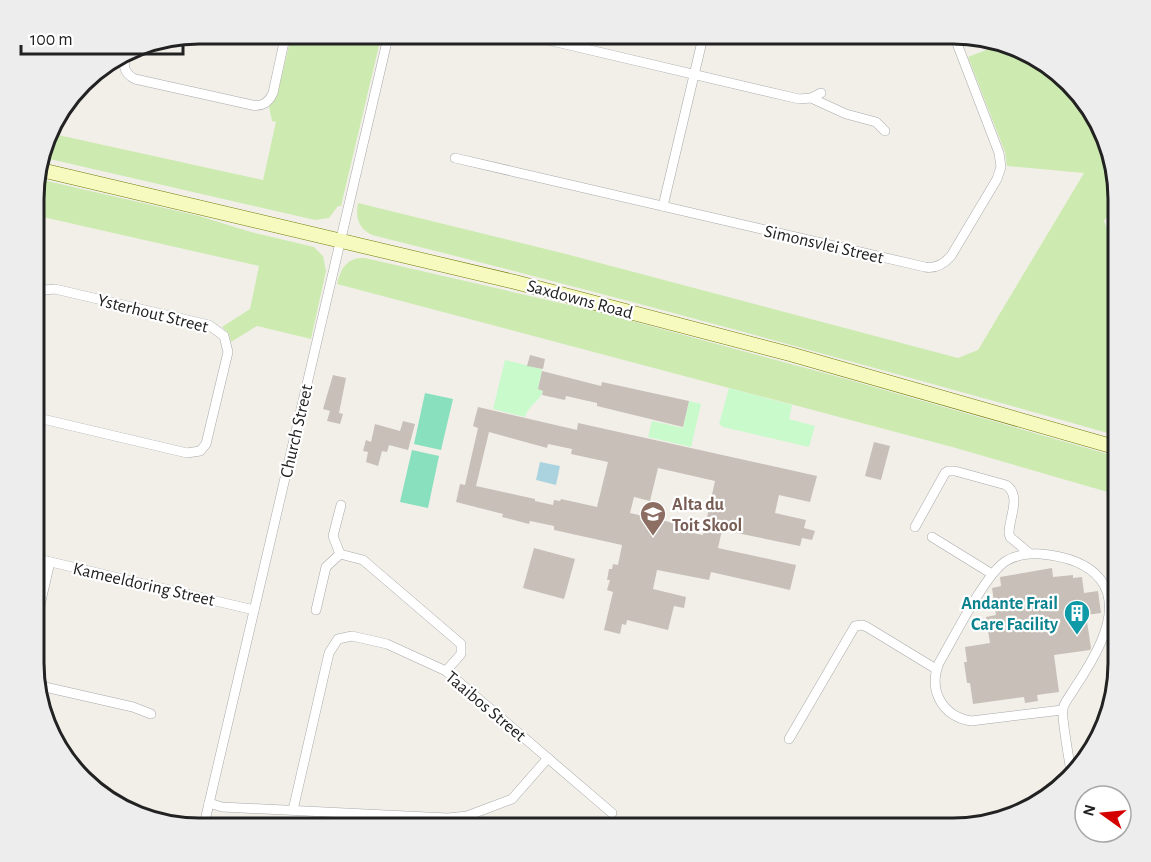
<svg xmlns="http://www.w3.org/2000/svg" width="1151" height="862" viewBox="0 0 1151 862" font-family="'Alegreya Sans',sans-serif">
	<rect width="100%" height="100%" fill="#f2efe9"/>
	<g fill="#cdebb0">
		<polygon points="292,33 382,33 341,206 338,206 329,218 315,220 41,157 49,133 263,180 276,122 272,121 269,107 277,96"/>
		<path d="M1004,43L1016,45L1061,74L1101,126L1118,198V212H1110L1104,221L1118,255V436C870,366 622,297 372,235C359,229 355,218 358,203L566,254L958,358L978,350L1084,173L1007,166L1005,152L968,57Z"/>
		<polygon points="34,178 199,216 251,232 314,247 323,256 326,271 311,339 257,326 231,342 229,334 222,327 250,309 259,266 34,215"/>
		<path d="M365,258L591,310L839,377L1118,457V495L956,448L337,284C341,268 347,257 365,258Z"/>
	</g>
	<g fill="#c8facc">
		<path d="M505,360L542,369L538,389L543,391C540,401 527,407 525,417L493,409Z"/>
		<polygon points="729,388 792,405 789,419 815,426 809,447 723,427 719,424"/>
		<polygon points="689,401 701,404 691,447 648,437 652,421 683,428"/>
	</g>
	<g fill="#88e0be">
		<polygon points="425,393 453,399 441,450 414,444"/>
		<polygon points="412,450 439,456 428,508 400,502"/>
	</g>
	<polygon fill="#aad3df" points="540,462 560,466 556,485 536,480"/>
	<g fill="#c7bfb8" fill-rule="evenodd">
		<polygon points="530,355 545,359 543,369 527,366"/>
		<polygon points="542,371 601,386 602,382 689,401 683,427 597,406 597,403 566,396 565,400 542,395 543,391 538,389"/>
		<polygon points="333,375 346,378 339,413 343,414 340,424 327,421 330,411 323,409"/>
		<path d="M478,407L577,430L578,423L817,476L810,502L779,495L775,513L806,520L804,528L815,531L812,540L802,538L800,546L722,530L718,548L796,565L790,590L711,572L709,580L657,570L653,589L686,597L684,608L674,606L668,630L627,620L626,625L622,624L620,634L604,630L613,592L607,590L610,580H607L609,569H612L613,564L618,565L622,545L554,530V526L530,521L529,524L502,517L503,514L456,502L460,484L465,485L478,428L473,426ZM489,432L547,448L548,444L572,449L571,454L608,462L597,507L561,499L560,501L554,500L553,505L535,501V499L476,486ZM658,468L715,481L703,535L673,529L674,523L630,513L634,497L650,501Z"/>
		<polygon points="403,421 415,424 408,450 389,445 387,452 382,451 378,466 366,462 368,452 363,451 366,440 371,442 375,424 400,431"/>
		<polygon points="874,442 890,446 881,480 865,476"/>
		<polygon points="534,548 575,559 564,599 523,588"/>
		<polygon points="1052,568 1053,577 1073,575 1073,578 1082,577 1084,593 1098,591 1101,613 1086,615 1091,648 1090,650 1054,655 1059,692 1037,695 1038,701 1025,703 1024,697 973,704 970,683 967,683 964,662 967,662 965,647 990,643 986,617 996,615 992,588 1001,586 1000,577"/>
	</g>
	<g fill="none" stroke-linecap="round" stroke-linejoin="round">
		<g stroke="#a9a9a9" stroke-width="10">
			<g id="street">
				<polyline points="518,33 799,99 811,98 821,93"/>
				<path d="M126,53C123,65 123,73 135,79L252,105C262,107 269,102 273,93L286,33"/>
				<polyline points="811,98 846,114 876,122 885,131"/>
				<path d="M455,158L925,267C936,269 944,264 951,256L997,179L1001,167L999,153L953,33"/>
				<polyline points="663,206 704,33"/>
				<polyline points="34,417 187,453 200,451 206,444 228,352 224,336 209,325 55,289 44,290 34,298"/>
				<path d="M915,527L945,473L948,471H955L1006,485C1022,496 1009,517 1009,533L1010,537L1029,553"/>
				<polyline points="932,537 992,574"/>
				<polyline points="340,554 333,536 341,505"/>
				<polyline points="34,558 254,610"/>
				<polyline points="316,610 326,567 340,554 363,560 461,644 461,654 446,671"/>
				<polyline points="33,635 50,562"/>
				<polyline points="36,685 133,707 151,714"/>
				<path d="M1062,710L971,721C942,716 928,690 939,663C953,639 986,573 1006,561C1018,554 1029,553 1041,554C1095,559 1125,587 1101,642C1094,658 1084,674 1074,689C1071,695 1064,702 1063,709C1061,714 1070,766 1072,776"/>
				<polyline points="789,739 855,626 862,625 867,627 936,669"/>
				<polyline points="209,803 222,807 448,818 467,816 512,799 548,758"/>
				<polyline points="293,810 329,653 338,639 352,636 387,644 446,671 612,813"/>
				<polyline points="203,829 389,33"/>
			</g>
		</g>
		<g stroke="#707d05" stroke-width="15">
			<polyline id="secondary" points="37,169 515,282 790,354 1118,448"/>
		</g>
		<use href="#street" stroke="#fff" stroke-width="9"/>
		<use href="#secondary" stroke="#f7fabf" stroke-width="14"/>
	</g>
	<defs>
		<g id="school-pin" transform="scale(1.35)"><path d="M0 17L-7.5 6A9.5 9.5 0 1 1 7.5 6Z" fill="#8d6e63" stroke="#fff"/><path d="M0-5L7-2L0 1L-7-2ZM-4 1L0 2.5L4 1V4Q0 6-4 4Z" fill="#fff"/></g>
		<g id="building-pin" transform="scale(1.35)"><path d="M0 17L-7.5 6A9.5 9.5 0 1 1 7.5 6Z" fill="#0f9aa8" stroke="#fff"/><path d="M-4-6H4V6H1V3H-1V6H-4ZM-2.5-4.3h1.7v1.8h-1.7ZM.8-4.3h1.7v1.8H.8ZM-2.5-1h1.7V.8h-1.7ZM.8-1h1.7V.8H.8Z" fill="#fff"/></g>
	</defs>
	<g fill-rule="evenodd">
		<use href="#school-pin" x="653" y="514"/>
		<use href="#building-pin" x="1077" y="613"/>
	</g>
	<g text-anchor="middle" stroke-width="4.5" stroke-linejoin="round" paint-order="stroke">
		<g font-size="18" fill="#222" stroke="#fff">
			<text transform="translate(824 244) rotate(13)" y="6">Simonsvlei Street</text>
			<text transform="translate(580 299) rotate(15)" y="6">Saxdowns Road</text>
			<text transform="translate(153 313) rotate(14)" y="6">Ysterhout Street</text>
			<text transform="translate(296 431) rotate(-77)" y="6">Church Street</text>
			<text transform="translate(144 584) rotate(13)" y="6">Kameeldoring Street</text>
			<text transform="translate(486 706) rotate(40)" y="6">Taaibos Street</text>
		</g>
		<g font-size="18" font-weight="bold" fill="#785e54" stroke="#fff" text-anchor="start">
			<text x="672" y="510">Alta du<tspan x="672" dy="21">Toit Skool</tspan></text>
		</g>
		<g font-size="18" font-weight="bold" fill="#0d838f" stroke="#fff" text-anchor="end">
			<text x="1058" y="609">Andante Frail<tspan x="1058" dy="21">Care Facility</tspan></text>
		</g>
	</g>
	<path d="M0 0H1151V862H0ZM199 44H953A155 155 0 0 1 1108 199V663A155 155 0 0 1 953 818H199A155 155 0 0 1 44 663V199A155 155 0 0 1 199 44Z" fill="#ededed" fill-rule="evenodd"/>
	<path fill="none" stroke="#222" stroke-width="3" d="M199 44H953A155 155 0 0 1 1108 199V663A155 155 0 0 1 953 818H199A155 155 0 0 1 44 663V199A155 155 0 0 1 199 44Z"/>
	<g transform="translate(1103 814) rotate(285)"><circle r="28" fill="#ffffff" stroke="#a7a7a7" stroke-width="1.5"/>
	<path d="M0-4.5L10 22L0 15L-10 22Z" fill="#d40000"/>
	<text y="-9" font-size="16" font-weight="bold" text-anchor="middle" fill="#222222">N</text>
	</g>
	<path d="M21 45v9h162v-9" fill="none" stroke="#222222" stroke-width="3"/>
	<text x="30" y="45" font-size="18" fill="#222222" stroke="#ffffff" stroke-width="4.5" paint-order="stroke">100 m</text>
</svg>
